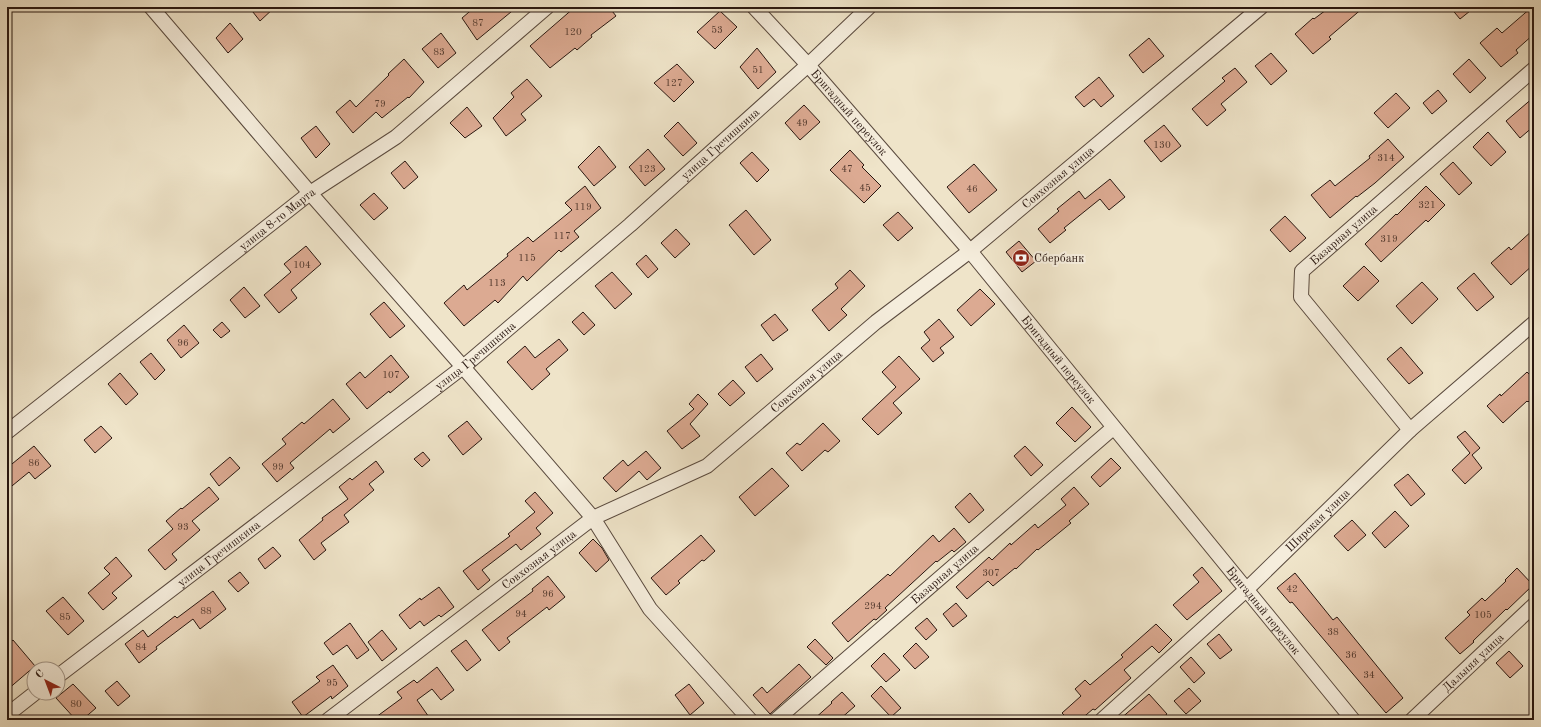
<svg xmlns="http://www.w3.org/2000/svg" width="1541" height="727" viewBox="0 0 1541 727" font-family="'Old Standard TT',serif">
	<rect width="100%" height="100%" fill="#efe4c9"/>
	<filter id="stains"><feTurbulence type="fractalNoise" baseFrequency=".005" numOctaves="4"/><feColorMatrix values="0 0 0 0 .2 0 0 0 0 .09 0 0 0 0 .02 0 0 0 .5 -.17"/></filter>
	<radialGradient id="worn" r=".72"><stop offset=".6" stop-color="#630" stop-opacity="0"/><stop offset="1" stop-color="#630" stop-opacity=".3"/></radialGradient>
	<g fill="#dcaa92" stroke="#291710">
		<polygon points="249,7 275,7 260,21"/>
		<polygon points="475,7 517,7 477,40 462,18"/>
		<polygon points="575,7 609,7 616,16 591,35 592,37 577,50 575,48 550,68 530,46"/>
		<polygon points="1330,7 1364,7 1329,37 1331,39 1313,54 1295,34 1313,18 1314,19"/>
		<polygon points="1450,7 1475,7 1460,19"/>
		<polygon points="1532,7 1534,7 1534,34 1516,50 1518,53 1501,67 1480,43 1497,28 1502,33"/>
		<polygon points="720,11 737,27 715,49 697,32"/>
		<polygon points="230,23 243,39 228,53 216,38"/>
		<polygon points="441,33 456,53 438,68 422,49"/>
		<polygon points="1149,38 1164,56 1143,73 1129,55"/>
		<polygon points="757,48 776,72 758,89 740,67"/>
		<polygon points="1271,53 1287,71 1271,85 1255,66"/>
		<polygon points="404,59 424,82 409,98 408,97 382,118 376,112 353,133 336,112 350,100 356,107 389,75 388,74"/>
		<polygon points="1469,59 1486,78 1470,93 1453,74"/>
		<polygon points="677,64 694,82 674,102 654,83"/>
		<polygon points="1235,68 1247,82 1221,104 1226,110 1207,126 1192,109 1225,81 1222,78"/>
		<polygon points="1099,77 1114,96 1101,107 1094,99 1084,107 1075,97"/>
		<polygon points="527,79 542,96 521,114 526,120 506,136 493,118 514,97 511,93"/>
		<polygon points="1438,90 1447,101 1432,114 1423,103"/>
		<polygon points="1396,93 1410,108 1388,128 1374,113"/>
		<polygon points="1534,97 1534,126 1520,138 1506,121"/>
		<polygon points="804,105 820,122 800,140 785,123"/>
		<polygon points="467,107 482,126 465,138 450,123"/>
		<polygon points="678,122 697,143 683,156 664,136"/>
		<polygon points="1164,125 1181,146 1161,162 1144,141"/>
		<polygon points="316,126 330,144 316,158 301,138"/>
		<polygon points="1488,132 1506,152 1491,166 1473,147"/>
		<polygon points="1388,139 1404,157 1375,183 1357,197 1356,196 1330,218 1311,195 1330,180 1335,186 1370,158 1369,156"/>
		<polygon points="599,146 616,167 594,186 578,167"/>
		<polygon points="648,149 665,169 645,186 629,167"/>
		<polygon points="850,150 864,165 862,167 881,186 864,203 830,170"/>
		<polygon points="752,152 769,170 757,182 740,163"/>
		<polygon points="405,161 418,177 404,189 391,173"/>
		<polygon points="1453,162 1472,183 1459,195 1440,174"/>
		<polygon points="974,164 997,190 969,213 947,187"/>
		<polygon points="1110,179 1125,197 1109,210 1100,199 1064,228 1066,230 1050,243 1038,229 1059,211 1057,209 1079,191 1085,199"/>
		<polygon points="585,186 601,208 574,231 579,237 561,252 559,250 527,281 523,276 498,303 495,300 464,326 444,303 464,285 467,290 508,256 507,254 528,237 533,242 572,210 565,203"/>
		<polygon points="1426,186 1445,205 1428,222 1426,220 1381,262 1365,244 1396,214 1397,215"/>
		<polygon points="374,193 388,208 374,220 360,205"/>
		<polygon points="746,210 771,240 754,255 729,225"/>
		<polygon points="898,212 913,228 898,241 883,225"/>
		<polygon points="1285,216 1306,238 1290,252 1270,230"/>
		<polygon points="676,229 690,244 675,258 661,243"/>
		<polygon points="1534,229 1534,264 1511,285 1491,263 1509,247 1511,250"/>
		<polygon points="1019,241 1036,261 1022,272 1006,252"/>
		<polygon points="306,246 321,264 291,290 297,298 279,313 264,295 291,272 284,264"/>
		<polygon points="646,255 658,269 648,278 636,264"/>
		<polygon points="1364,266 1379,281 1358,301 1343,286"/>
		<polygon points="850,270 865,286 841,309 847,315 829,331 812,310 838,288 835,284"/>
		<polygon points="612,272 632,294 615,309 595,286"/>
		<polygon points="1474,273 1494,297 1477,311 1457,288"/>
		<polygon points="1422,282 1438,299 1412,324 1396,306"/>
		<polygon points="244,287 260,306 245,318 230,300"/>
		<polygon points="980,289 995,304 971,326 957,310"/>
		<polygon points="384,302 405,326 390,338 370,314"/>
		<polygon points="583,312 595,325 584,335 572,322"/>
		<polygon points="775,314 788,330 773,341 761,325"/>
		<polygon points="939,319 954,337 940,348 944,353 933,362 921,348 930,340 924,332"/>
		<polygon points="222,322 230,331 221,338 213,330"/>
		<polygon points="184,325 199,343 181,358 167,340"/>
		<polygon points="559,339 568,350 546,369 550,374 532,390 507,362 525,346 535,358"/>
		<polygon points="1401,347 1423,373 1409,384 1387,359"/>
		<polygon points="151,353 165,370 155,380 140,362"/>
		<polygon points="761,354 773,369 757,382 745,367"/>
		<polygon points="391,355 409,377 390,393 389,391 367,409 346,384 360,372 365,378"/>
		<polygon points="899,356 920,379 893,403 902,413 878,435 862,419 896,387 882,372"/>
		<polygon points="1527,372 1534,379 1534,396 1528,402 1527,401 1503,423 1487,406 1500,394 1501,396"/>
		<polygon points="120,373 138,394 126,405 108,384"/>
		<polygon points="733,380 745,393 730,406 718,394"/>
		<polygon points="698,394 708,404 690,424 700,436 682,449 667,431 694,409 689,404"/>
		<polygon points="333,399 350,419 333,433 330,429 290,463 294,468 277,482 262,464 286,444 282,439 302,422 304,424"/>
		<polygon points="1072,407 1091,427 1075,442 1056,423"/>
		<polygon points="467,421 482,439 463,455 448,436"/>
		<polygon points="823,423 840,441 828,452 825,450 802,471 786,453 797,443 800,445"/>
		<polygon points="101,426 112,438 95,453 84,440"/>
		<polygon points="1465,431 1480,448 1472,455 1482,468 1465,484 1452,470 1470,453 1457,437"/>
		<polygon points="34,446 51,466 35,479 29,472 7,490 7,468"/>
		<polygon points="1025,446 1043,465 1031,476 1014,456"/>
		<polygon points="646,451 661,468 647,480 639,471 616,492 603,478 623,460 628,466"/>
		<polygon points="423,452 430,460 422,467 414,459"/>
		<polygon points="230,457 240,468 219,486 210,474"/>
		<polygon points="1111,458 1121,468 1100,487 1091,477"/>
		<polygon points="376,461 384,472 369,484 374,490 344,515 349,522 321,543 326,550 314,560 299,540 323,520 322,518 348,499 339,487 350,478 352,480"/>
		<polygon points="772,468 789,486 755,516 739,497"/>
		<polygon points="1408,474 1425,494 1411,506 1394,485"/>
		<polygon points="209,487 219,499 192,521 200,530 172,554 177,560 165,570 148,550 173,529 166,521 181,508 182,509"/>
		<polygon points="1074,487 1089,504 1069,521 1071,523 1038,550 1037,549 1016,569 1015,568 993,586 988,581 967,599 956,587 989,557 992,560 1010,543 1011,545 1035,524 1038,528 1066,505 1061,499"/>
		<polygon points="535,492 553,513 536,528 541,534 521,550 516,544 482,570 490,580 478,590 463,571 510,536 508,534 535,512 525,501"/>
		<polygon points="970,493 984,510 969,523 955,507"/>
		<polygon points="1395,511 1409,526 1385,548 1372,533"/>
		<polygon points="1352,520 1366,535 1348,551 1334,536"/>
		<polygon points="954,528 966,542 954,552 952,550 937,562 936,561 885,608 887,610 876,620 874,619 848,642 832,623 888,574 890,576 933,535 939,542"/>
		<polygon points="701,535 715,551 704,561 702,560 678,581 680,583 666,595 651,578"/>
		<polygon points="593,539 602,548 609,560 596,572 579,553"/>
		<polygon points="273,547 281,556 265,569 258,559"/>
		<polygon points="116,557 132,576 112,593 117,598 103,610 88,593 110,574 104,568"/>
		<polygon points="1202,567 1222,591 1187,620 1173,605 1199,582 1193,575"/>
		<polygon points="1517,568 1533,585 1507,610 1506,609 1473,641 1474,642 1460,654 1445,638 1470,615 1467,612 1482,598 1485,601 1506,581 1505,580"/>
		<polygon points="240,572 249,583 238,592 228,581"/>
		<polygon points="1295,573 1333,620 1337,617 1403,698 1386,713 1292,602 1290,603 1277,588"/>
		<polygon points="548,576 565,597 549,610 547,607 507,638 510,642 499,651 482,630 533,591 532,589"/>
		<polygon points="439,587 454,607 441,617 439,615 424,626 420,621 410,629 399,615 420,598 421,600"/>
		<polygon points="213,591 226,609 200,629 193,619 156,647 157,649 139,663 125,644 143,630 148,637 175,616 177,618"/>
		<polygon points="63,597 84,621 68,635 46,611"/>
		<polygon points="956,603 967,616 953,627 943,614"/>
		<polygon points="927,618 937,630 926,640 915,628"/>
		<polygon points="350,623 369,650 357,659 347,645 333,655 324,643"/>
		<polygon points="1156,624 1172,640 1159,653 1152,646 1124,670 1131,678 1095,710 1093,709 1080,720 1069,720 1062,713 1081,696 1075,689 1085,680 1090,685 1123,657 1121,655"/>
		<polygon points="382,630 397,649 382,661 368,642"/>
		<polygon points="1219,634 1232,650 1220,659 1207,644"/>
		<polygon points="815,639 833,658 826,665 807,647"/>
		<polygon points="13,640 35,666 7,690 7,645"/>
		<polygon points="466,640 481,660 467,671 451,651"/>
		<polygon points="916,643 929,657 915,669 903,656"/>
		<polygon points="1509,651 1523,666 1510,678 1496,663"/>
		<polygon points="884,653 900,670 886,682 871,666"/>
		<polygon points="1191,657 1205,673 1194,683 1180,667"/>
		<polygon points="799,664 811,677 770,714 753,695 762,687 767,693"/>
		<polygon points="333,665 348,686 332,699 331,696 303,717 292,702 320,681 316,677"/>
		<polygon points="437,667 454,690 441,700 432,689 417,700 431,720 372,720 402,698 397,692 414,680 417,683"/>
		<polygon points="117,681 130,696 118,706 105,691"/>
		<polygon points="73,684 96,708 82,720 76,720 56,698"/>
		<polygon points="689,684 704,703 690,715 675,695"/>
		<polygon points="881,686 901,708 891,717 871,696"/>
		<polygon points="1189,688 1201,701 1186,714 1174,701"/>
		<polygon points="842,692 855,706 839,720 813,720 832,703 831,702"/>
		<polygon points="1149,694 1167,714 1160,720 1119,720"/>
	</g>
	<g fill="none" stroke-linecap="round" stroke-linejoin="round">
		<g stroke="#5a4a3e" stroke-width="16">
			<g id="minor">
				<polyline points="151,7 310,193 463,367 593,518 650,609 750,720"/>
				<path id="s1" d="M754,7L808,65L970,251L1353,720"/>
				<path id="s2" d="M1410,430L1301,297L1302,271L1534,69"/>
				<path id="s3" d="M7,432L310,193L396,137L547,7"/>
				<path id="s4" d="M58,676L463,367L630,225L808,65L869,7"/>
				<polyline points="7,715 35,693"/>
				<path id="s5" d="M328,720L593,518L707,466L876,322L970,251L1261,7"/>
				<path id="s6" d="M776,720L1113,428"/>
				<path id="s7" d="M1102,720L1246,590L1410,430L1534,323"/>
				<path id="s8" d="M1412,720L1534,605"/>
			</g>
		</g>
		<use href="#minor" stroke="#f5eddc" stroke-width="14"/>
	</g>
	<defs>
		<g id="bank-disc" transform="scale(0.9)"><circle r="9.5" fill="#8f2418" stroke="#f5eddc"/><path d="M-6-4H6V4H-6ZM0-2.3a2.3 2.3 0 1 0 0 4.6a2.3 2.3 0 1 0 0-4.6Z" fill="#fff"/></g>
	</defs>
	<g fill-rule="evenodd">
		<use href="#bank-disc" x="1021" y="258"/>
	</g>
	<g text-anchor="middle" stroke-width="4" stroke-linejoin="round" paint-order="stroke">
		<g font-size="10" fill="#563c30">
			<text x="478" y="26">87</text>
			<text x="717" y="33">53</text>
			<text x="573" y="35">120</text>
			<text x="439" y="55">83</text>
			<text x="758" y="73">51</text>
			<text x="674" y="86">127</text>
			<text x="380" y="107">79</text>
			<text x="802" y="126">49</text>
			<text x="1162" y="148">130</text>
			<text x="1386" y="161">314</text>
			<text x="647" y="172">123</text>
			<text x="847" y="172">47</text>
			<text x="865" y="191">45</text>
			<text x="972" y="192">46</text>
			<text x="1427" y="208">321</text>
			<text x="583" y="210">119</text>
			<text x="562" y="239">117</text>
			<text x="1389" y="242">319</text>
			<text x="527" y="261">115</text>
			<text x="302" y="268">104</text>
			<text x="497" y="286">113</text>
			<text x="183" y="346">96</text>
			<text x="391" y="378">107</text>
			<text x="34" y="466">86</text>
			<text x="278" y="470">99</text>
			<text x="183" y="530">93</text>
			<text x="991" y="576">307</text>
			<text x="1292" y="592">42</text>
			<text x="548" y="597">96</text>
			<text x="873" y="609">294</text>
			<text x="206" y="614">88</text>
			<text x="521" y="617">94</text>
			<text x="1483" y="618">105</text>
			<text x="65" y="620">85</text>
			<text x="1333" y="635">38</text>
			<text x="141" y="650">84</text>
			<text x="1351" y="658">36</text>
			<text x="1369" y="678">34</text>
			<text x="332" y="686">95</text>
			<text x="76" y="707">80</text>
		</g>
		<g font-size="12" fill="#291710" stroke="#f5eddc">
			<text dy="4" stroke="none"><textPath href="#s1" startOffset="142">Бригадный переулок</textPath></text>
			<text dy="4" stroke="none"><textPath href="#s4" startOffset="850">улица Гречишкина</textPath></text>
			<text dy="4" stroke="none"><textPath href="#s5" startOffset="913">Совхозная улица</textPath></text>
			<text dy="4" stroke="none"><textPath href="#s3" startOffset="344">улица 8-го Марта</textPath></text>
			<text dy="4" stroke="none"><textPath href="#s2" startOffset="253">Базарная улица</textPath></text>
			<text dy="4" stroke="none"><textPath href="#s4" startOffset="526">улица Гречишкина</textPath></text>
			<text dy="4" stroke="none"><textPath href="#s1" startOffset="466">Бригадный переулок</textPath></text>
			<text dy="4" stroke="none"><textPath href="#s5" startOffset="589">Совхозная улица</textPath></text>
			<text dy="4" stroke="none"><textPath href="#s7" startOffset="294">Широкая улица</textPath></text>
			<text dy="4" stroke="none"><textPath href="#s4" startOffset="202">улица Гречишкина</textPath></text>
			<text dy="4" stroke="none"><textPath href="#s5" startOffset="265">Совхозная улица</textPath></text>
			<text dy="4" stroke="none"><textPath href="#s6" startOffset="223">Базарная улица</textPath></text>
			<text dy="4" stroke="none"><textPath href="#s1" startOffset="790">Бригадный переулок</textPath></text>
			<text dy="4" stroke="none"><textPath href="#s8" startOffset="84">Дальняя улица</textPath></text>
		</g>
		<g font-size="12" fill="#291710" stroke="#f5eddc" text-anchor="start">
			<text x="1034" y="262">Сбербанк</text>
		</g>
	</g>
	<rect width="1541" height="727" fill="none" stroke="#efe4c9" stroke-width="24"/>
	<rect x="8" y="8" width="1525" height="711" fill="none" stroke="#291710" stroke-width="2"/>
	<rect x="12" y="12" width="1517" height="703" fill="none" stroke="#291710"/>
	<g transform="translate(46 681) rotate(318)"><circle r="19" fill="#f5eddc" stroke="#a3978a"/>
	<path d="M0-3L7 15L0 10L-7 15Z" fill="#8f2418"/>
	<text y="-6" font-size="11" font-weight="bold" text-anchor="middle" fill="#291710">С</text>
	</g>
	<rect width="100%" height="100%" filter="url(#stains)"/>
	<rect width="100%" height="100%" fill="url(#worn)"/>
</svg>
